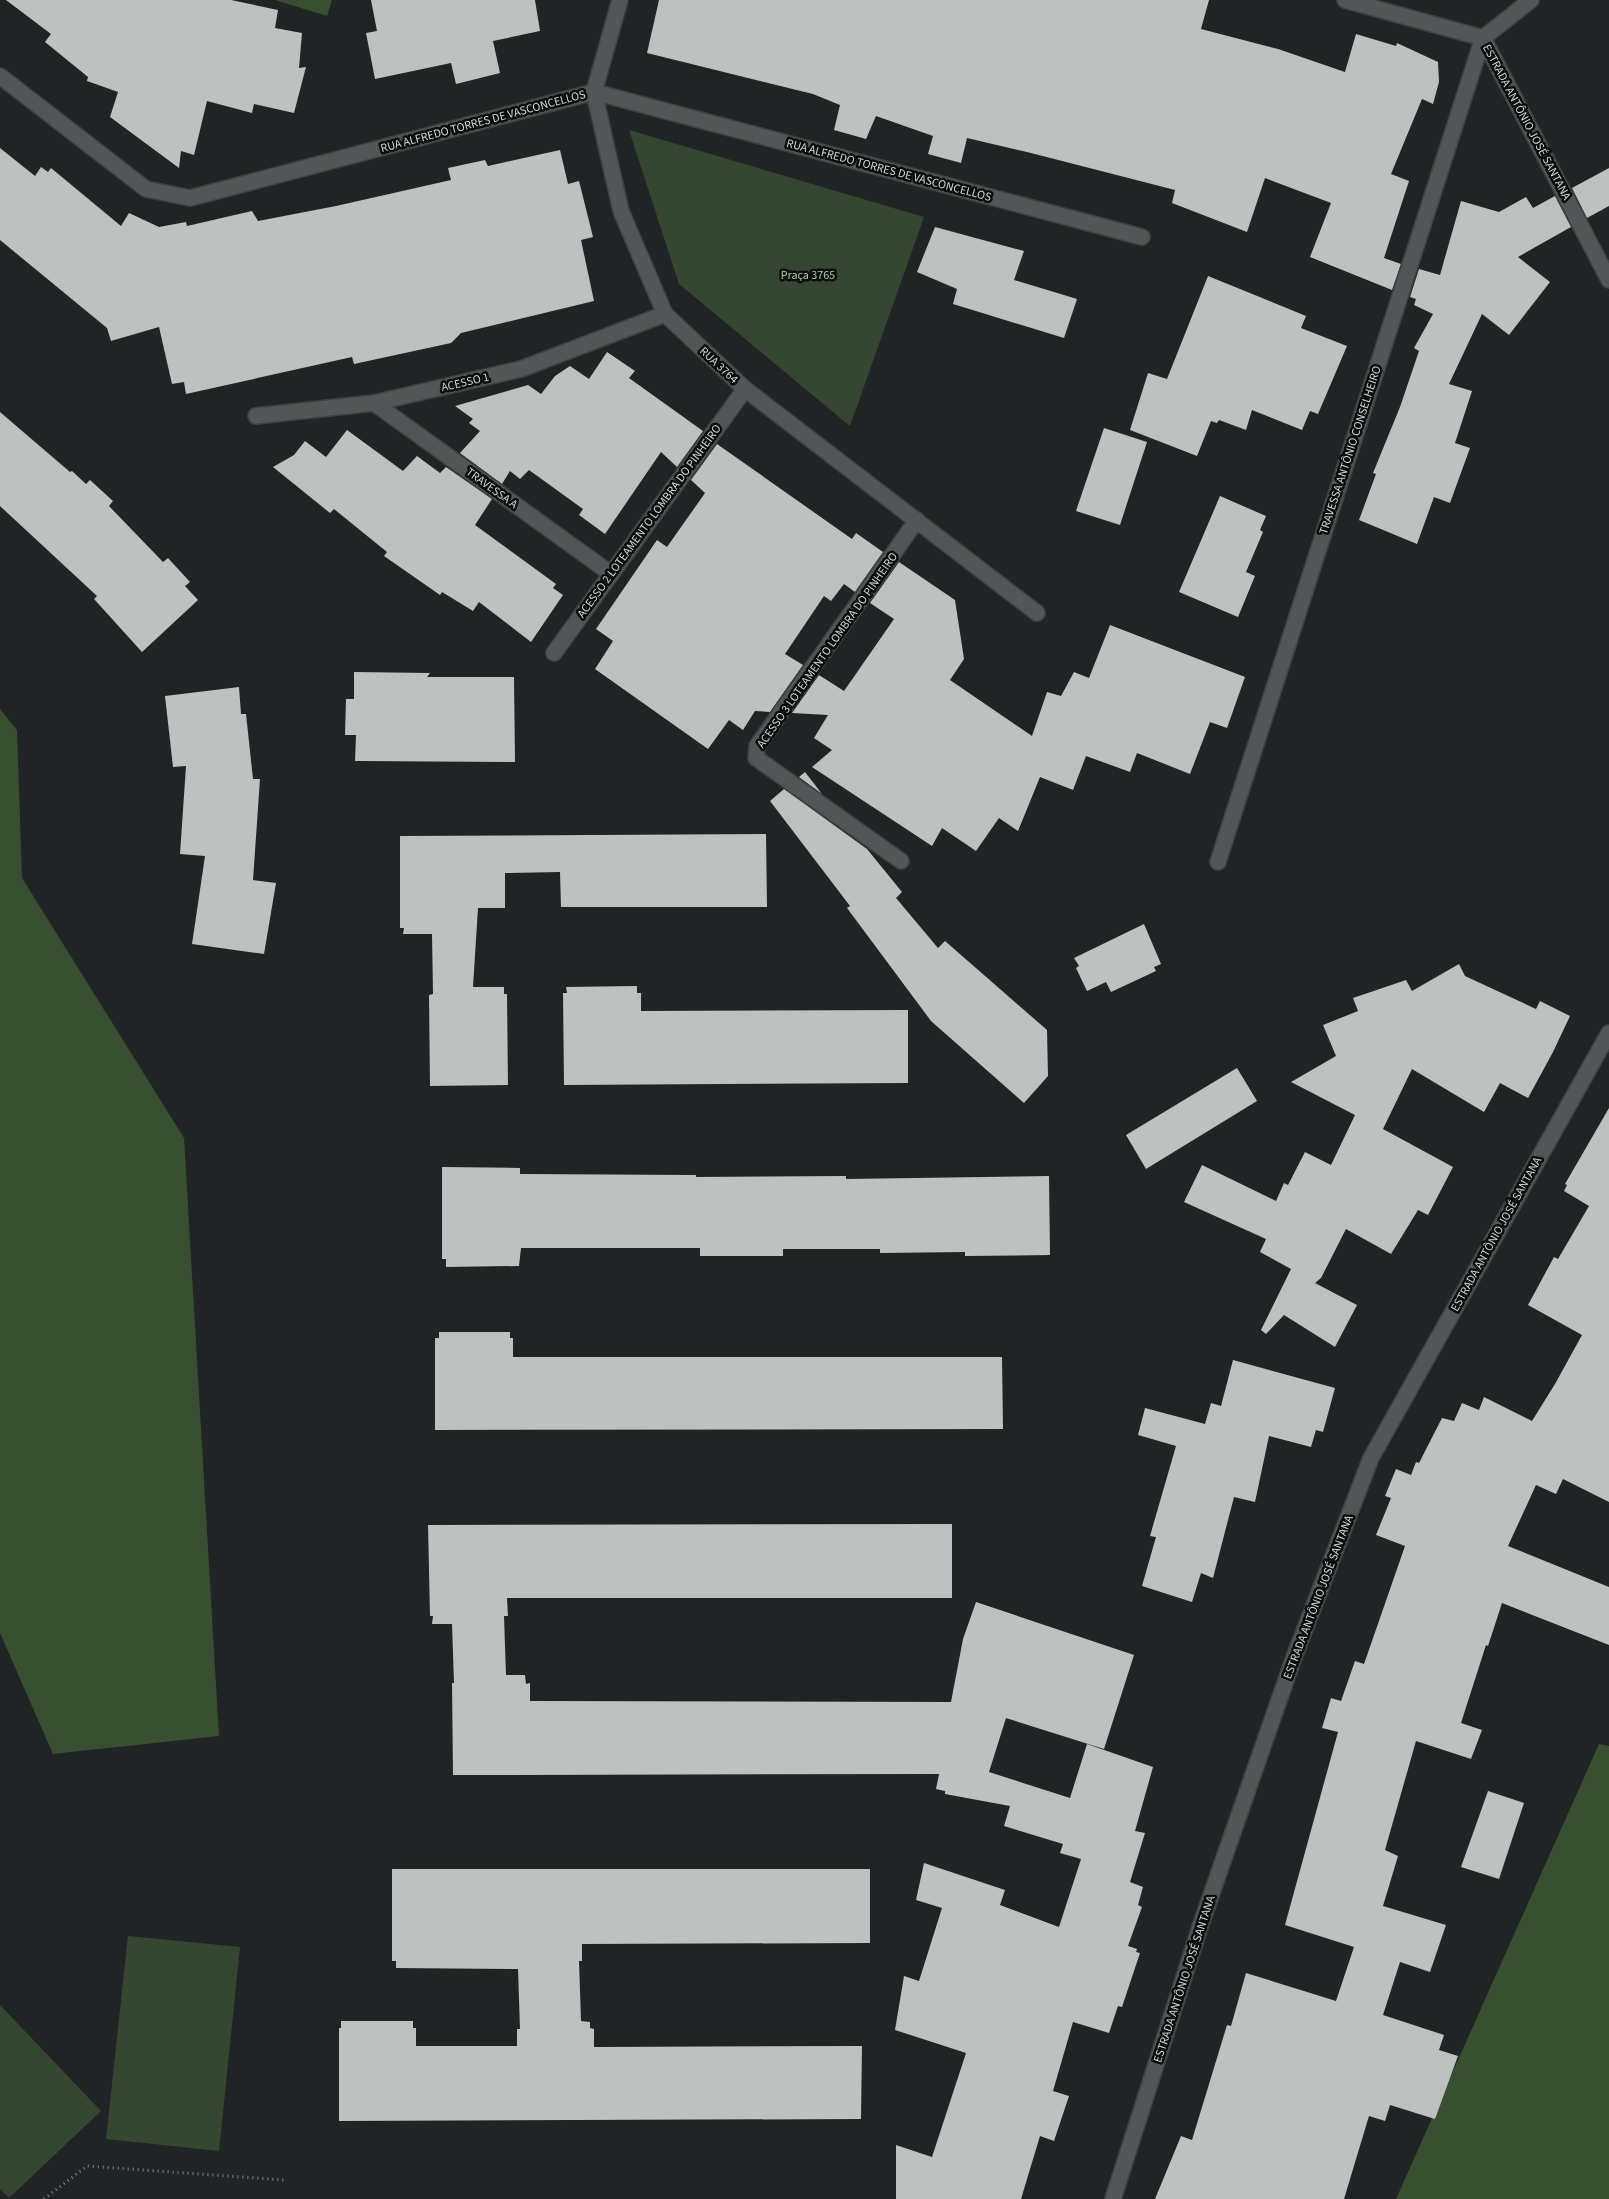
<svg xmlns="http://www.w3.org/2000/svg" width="1609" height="2199" viewBox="0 0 1609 2199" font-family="'Source Sans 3',sans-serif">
	<rect width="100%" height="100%" fill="#202425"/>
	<g fill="#364731">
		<polygon points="629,130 924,217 850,426 679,284"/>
		<polygon points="128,1936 240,1947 219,2151 106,2139"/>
		<polygon points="0,2005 101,2111 9,2198 0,2189"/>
	</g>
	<g fill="#384f32">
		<polygon points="275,0 332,0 327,16"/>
		<polygon points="0,709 17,730 22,878 184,1138 219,1736 53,1754 0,1633"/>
		<polygon points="1599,1744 1609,1746 1609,2199 1396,2199"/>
	</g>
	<g fill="#bdc2c0">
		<polygon points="6,0 231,0 278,10 275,28 302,33 299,68 306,67 294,113 254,104 252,113 207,101 194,155 181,151 179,168 110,117 118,92 87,81 88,77 45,42 51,34"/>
		<polygon points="371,0 535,0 540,31 493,41 500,73 456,84 451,63 375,79 366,33 377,31"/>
		<polygon points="659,0 1209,0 1201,29 1278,49 1345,72 1356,34 1396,46 1397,43 1438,62 1439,82 1433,104 1422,99 1391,174 1409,181 1384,258 1401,264 1392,290 1310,257 1331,203 1265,178 1247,232 1172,203 1175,190 1031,153 967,138 961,163 928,154 933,136 876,116 866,139 834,130 840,105 813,94 647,53"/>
		<polygon points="0,148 35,176 41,167 48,172 51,168 121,226 129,213 159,227 186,222 187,226 252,211 258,221 336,206 451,180 448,168 485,160 488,166 560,150 568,184 579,181 593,237 581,240 594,301 461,333 451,343 354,364 352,357 186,394 184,382 172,384 159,327 111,341 107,328 0,240"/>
		<polygon points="1609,168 1609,206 1587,218 1572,188"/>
		<polygon points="1555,196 1571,227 1518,257 1550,282 1509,335 1482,314 1449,384 1472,391 1455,443 1470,448 1450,503 1434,497 1417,544 1359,520 1376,474 1373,473 1400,407 1419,351 1414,348 1433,314 1414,305 1416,299 1410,297 1419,269 1440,275 1461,201 1499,212 1526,197 1533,208"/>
		<polygon points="935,227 1024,251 1014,280 1077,299 1064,338 953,304 957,289 917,272"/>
		<polygon points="1208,276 1306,316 1301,328 1347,346 1318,414 1310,411 1302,430 1252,410 1246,430 1219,420 1217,423 1211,421 1197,456 1130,430 1148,373 1167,379"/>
		<polygon points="607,352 635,371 629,378 703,431 677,467 661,452 605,534 579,515 583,509 529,470 520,479 510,471 502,484 460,453 480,431 469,423 473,419 455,406 528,385 541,394 555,376 570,366 589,379"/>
		<polygon points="0,412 70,472 72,471 86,484 90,480 113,501 109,506 163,562 168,558 190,582 185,586 198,600 142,652 94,599 97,596 0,506"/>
		<polygon points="1104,428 1147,442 1120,525 1076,511"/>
		<polygon points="347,430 403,471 417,456 440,473 446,467 492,499 475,525 556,584 553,588 563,595 531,642 479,602 473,611 442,592 440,595 384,556 387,552 334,509 330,513 273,467 294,455 305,441 326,457"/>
		<polygon points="717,444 852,539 856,533 883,552 855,592 844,584 831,601 824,596 785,654 803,665 770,712 755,711 743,730 729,720 708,749 595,669 613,641 596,629 657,540 667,547 705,493 691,480"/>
		<polygon points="1220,496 1266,516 1260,530 1263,532 1246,572 1255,576 1238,617 1179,592"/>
		<polygon points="899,562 955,600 964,659 950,680 1032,736 1047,692 1061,696 1074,672 1089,678 1110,625 1245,677 1227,728 1210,722 1190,774 1137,753 1130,772 1086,756 1073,790 1040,777 1018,831 999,818 976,851 942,828 932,846 812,767 832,750 814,738 828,715 792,713 819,675 844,691 894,619 870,603"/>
		<polygon points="354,672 430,673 427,677 514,677 515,762 355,761 356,735 345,735 346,699 354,699"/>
		<polygon points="239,687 241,714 246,714 253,779 260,779 253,880 276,883 264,954 192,944 205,856 180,854 186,766 173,767 165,696"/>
		<polygon points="805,772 822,794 799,777"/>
		<polygon points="784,789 867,849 902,892 896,898 938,948 945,941 1047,1030 1048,1076 1024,1103 931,1021 847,908 850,906 770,801"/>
		<polygon points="766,834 767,907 561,907 560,872 505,873 505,908 478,908 473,987 504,987 504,994 507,994 508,1085 430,1086 429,995 433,994 432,934 403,934 404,928 400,928 400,836"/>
		<polygon points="1144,924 1161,964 1154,967 1156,971 1111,992 1106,982 1087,991 1076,968 1079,966 1074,958"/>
		<polygon points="1459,964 1465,976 1536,1009 1540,1001 1570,1016 1553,1052 1528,1098 1500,1083 1484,1112 1412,1069 1383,1129 1453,1167 1428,1215 1418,1210 1391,1254 1346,1229 1321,1278 1315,1283 1357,1305 1335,1347 1284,1315 1266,1334 1261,1330 1291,1269 1260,1252 1266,1239 1184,1202 1202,1165 1276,1201 1284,1183 1288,1185 1305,1152 1331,1165 1355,1115 1291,1082 1336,1056 1323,1025 1358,1011 1353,998 1406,980 1412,991"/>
		<polygon points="637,986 637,993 641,993 641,1011 908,1010 908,1083 564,1085 563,993 567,993 566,987"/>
		<polygon points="1237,1068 1257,1101 1146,1169 1126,1135"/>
		<polygon points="1609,1108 1609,1502 1563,1479 1556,1494 1536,1485 1508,1546 1609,1587 1609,1645 1502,1603 1488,1646 1486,1645 1461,1723 1482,1730 1471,1759 1416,1741 1385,1850 1398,1856 1383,1906 1446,1925 1430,1972 1400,1962 1383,2015 1444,2035 1439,2050 1458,2056 1435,2119 1390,2105 1385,2121 1369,2116 1344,2199 1155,2199 1181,2136 1192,2140 1227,2025 1231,2026 1246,1973 1336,2001 1354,1947 1285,1925 1338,1732 1322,1728 1331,1698 1341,1701 1355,1661 1364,1664 1405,1546 1376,1535 1391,1498 1385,1496 1396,1469 1411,1475 1416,1462 1419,1463 1442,1418 1454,1421 1462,1403 1479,1410 1484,1397 1532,1421 1555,1384 1582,1335 1528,1305 1554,1257 1558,1259 1589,1206 1564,1191 1567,1185 1565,1184"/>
		<polygon points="442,1167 520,1168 520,1174 696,1175 696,1177 846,1176 846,1179 1049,1176 1050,1255 965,1256 965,1252 880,1253 880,1249 783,1249 783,1256 700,1256 700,1248 521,1248 519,1266 446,1267 446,1259 442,1259"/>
		<polygon points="439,1332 510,1332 510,1338 513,1338 513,1357 1002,1357 1003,1429 435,1430 435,1338 439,1338"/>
		<polygon points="1233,1360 1335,1388 1323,1432 1316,1430 1311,1447 1269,1436 1255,1502 1234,1497 1213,1578 1201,1573 1192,1602 1142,1586 1156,1537 1150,1536 1176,1446 1138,1435 1145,1408 1205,1424 1211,1403 1221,1406"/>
		<polygon points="952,1524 952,1598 507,1598 508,1616 504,1616 506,1675 525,1675 526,1684 530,1683 530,1701 951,1702 963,1639 976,1602 1134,1655 1104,1749 1006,1718 989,1772 1070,1798 1087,1744 1153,1767 1135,1831 1145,1833 1130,1882 1143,1887 1138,1905 1142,1907 1128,1946 1137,1949 1136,1952 1140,1953 1122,2007 1118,2006 1109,2033 1073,2022 1053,2091 1069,2096 1054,2141 1040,2136 1021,2199 896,2199 896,2145 932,2157 966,2053 895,2030 904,1976 919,1981 942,1908 916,1900 924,1863 1005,1890 1000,1905 1059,1927 1081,1859 1060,1853 1063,1844 1004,1826 1010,1806 945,1794 945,1791 936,1789 939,1774 453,1775 452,1683 454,1683 452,1624 432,1624 433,1616 430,1616 428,1525"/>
		<polygon points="1488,1791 1524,1803 1499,1879 1461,1867"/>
		<polygon points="392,1869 870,1869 870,1943 582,1944 582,1961 579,1961 581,2021 590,2022 590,2028 594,2029 594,2047 862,2046 861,2119 339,2121 339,2028 341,2028 341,2021 413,2021 413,2028 416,2028 416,2046 517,2046 517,2029 520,2029 518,1969 396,1968 396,1961 392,1961"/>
	</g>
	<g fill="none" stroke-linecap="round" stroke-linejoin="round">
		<g stroke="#3f4242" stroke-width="18">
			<g id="minor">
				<polyline points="620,0 594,92 621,211 665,314 745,389 1037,613"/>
				<polyline points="1345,0 1483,38 1609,280"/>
				<polyline points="0,76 146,189 190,198 594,92 1142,237"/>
				<polyline points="374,403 610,573"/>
				<polyline points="256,416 374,403 521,369 665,314"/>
				<polyline points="554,653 745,389"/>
				<polyline points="901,861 756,758 757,746 917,520"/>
				<polyline points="1218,862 1483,38 1531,0"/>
				<polyline points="1113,2199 1200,1927 1293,1660 1371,1458 1609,1033"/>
			</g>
		</g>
		<polyline stroke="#818585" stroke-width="3" stroke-dasharray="1 4" stroke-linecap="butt" points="44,2199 87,2166 284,2180"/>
		<use href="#minor" stroke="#525657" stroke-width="15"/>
	</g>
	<g text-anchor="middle" stroke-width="5" stroke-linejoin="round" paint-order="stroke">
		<g font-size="12" fill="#d4d7d7" stroke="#0b0d0d">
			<text transform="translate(483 121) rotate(-15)" y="4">RUA ALFREDO TORRES DE VASCONCELLOS</text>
			<text transform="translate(1527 122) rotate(62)" y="4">ESTRADA ANTÔNIO JOSÉ SANTANA</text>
			<text transform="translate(889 170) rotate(15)" y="4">RUA ALFREDO TORRES DE VASCONCELLOS</text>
			<text transform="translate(719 365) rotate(43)" y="4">RUA 3764</text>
			<text transform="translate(465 382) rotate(-13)" y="4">ACESSO 1</text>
			<text transform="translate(1350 450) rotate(-72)" y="4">TRAVESSA ANTÔNIO CONSELHEIRO</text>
			<text transform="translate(492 488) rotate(36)" y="4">TRAVESSA A</text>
			<text transform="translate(649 521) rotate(-54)" y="4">ACESSO 2 LOTEAMENTO LOMBRA DO PINHEIRO</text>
			<text transform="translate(827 650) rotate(-55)" y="4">ACESSO 3 LOTEAMENTO LOMBRA DO PINHEIRO</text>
			<text transform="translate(1496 1234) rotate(-61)" y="4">ESTRADA ANTÔNIO JOSÉ SANTANA</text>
			<text transform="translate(1318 1597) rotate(-69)" y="4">ESTRADA ANTÔNIO JOSÉ SANTANA</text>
			<text transform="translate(1184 1979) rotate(-72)" y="4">ESTRADA ANTÔNIO JOSÉ SANTANA</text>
		</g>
		<g font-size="12" fill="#a7d19c" stroke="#0b0d0d">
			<text x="808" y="279">Praça 3765</text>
		</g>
	</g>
</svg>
